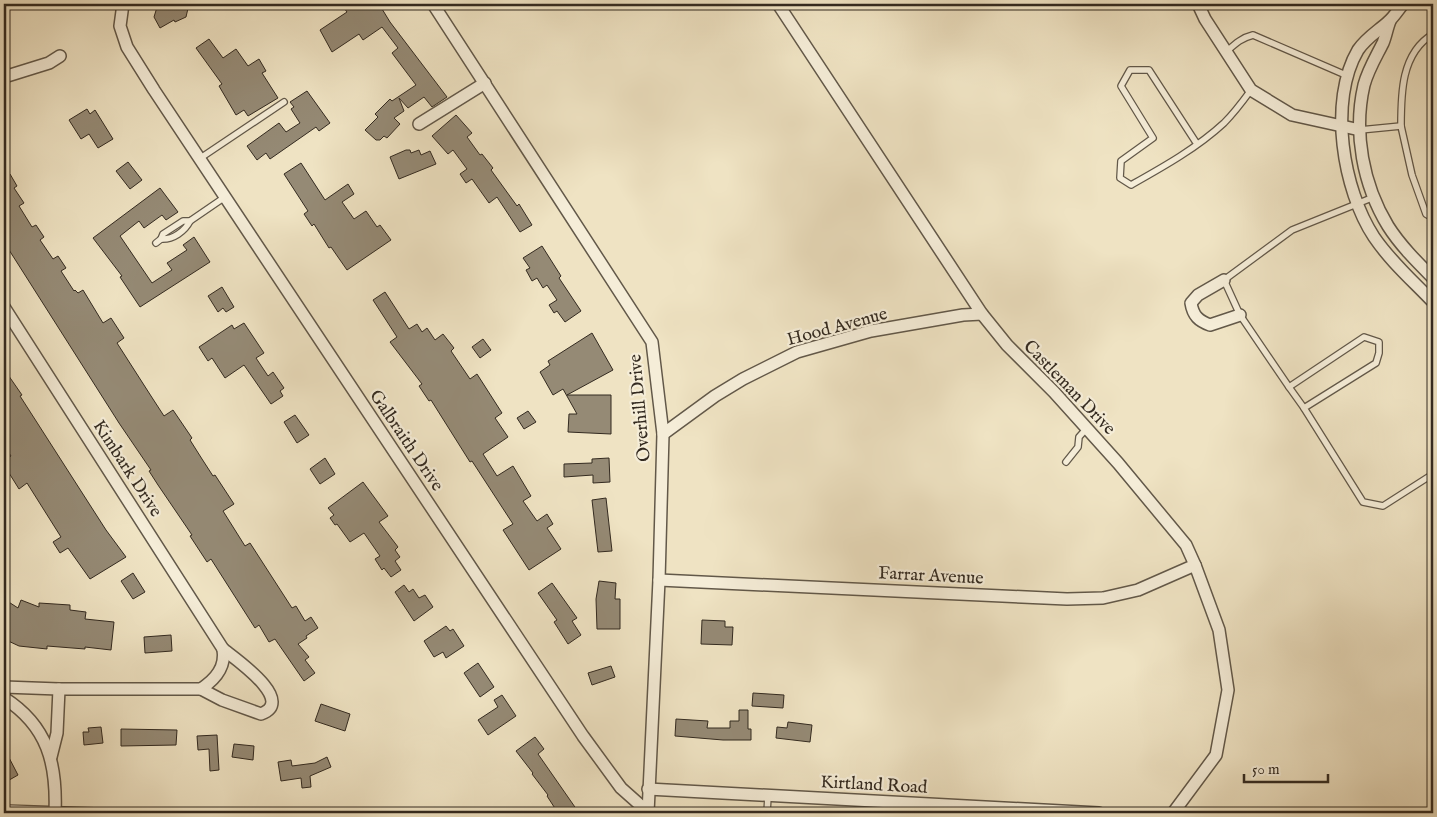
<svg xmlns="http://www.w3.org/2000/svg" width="1437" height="817" viewBox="0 0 1437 817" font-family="'IM FELL English',serif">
	<rect width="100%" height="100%" fill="#efe3c3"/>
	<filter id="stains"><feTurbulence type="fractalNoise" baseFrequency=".004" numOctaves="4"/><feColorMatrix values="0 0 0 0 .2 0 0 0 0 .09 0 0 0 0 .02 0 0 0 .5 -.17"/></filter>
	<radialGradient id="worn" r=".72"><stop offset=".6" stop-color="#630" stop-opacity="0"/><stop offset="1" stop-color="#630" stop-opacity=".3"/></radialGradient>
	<g fill="#958a75" stroke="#332a20">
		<polygon points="158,4 189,4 186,17 175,22 174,20 160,28 154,17"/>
		<polygon points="341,4 379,4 390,22 447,97 432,107 424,97 408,108 399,98 404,111 394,118 400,124 387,138 384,136 380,140 376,140 365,130 378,117 375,114 390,99 392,101 416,85 392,53 398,48 382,27 363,40 359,34 332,52 320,30 347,12"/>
		<polygon points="209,39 223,58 236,49 248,66 259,59 266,71 262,73 278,98 248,116 244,110 236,115 219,86 222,84 196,48"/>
		<polygon points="307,91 330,123 319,131 316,127 270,159 266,153 257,160 247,146 279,123 286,132 300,123 291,109 294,107 290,102"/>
		<polygon points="87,109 90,114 95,110 113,139 98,148 89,134 81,139 69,120"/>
		<polygon points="456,115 472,133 467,137 480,155 482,154 493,168 491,170 517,206 519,204 532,225 520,232 497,197 489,203 472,179 466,183 460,174 467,169 453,150 448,154 432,136"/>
		<polygon points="406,150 410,150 411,153 419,150 421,155 430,151 436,164 399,179 390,157"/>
		<polygon points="128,162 142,180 130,189 116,171"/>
		<polygon points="301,163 325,200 348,184 354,194 342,202 354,219 366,211 377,227 380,225 391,240 347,270 331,247 329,248 314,224 312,226 304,214 308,211 284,174"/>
		<polygon points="4,174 6,176 10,174 17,186 14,188 24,203 19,206 32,227 36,225 44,237 40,240 53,259 58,256 66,268 61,271 74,291 75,290 78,293 83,290 103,323 111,318 124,338 117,343 151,396 164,416 173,410 192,438 190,440 202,459 213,476 215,475 234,504 223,511 245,546 250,543 292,608 296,606 305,621 311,617 318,628 306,636 307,638 298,644 309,657 305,660 315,673 304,681 275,639 269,642 259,625 255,628 211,559 207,562 190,536 192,535 158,485 149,471 151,470 119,423 4,242"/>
		<polygon points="160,188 178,212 166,220 162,215 144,228 139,221 120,236 152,283 172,270 167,263 187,250 183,245 194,237 210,262 140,307 120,277 122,276 93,238"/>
		<polygon points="542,246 561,276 559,278 581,311 565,322 557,311 554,313 549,305 557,300 547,285 543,288 537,278 532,281 526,270 530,268 523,258"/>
		<polygon points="222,287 234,307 226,312 223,308 218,312 208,296"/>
		<polygon points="385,292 409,329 417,324 422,332 427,328 435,340 443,334 454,348 451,351 470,379 477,374 502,413 495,418 508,437 483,454 497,476 513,466 531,496 523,501 537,521 547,514 553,524 547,528 561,549 529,570 503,530 513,524 472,461 470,462 431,400 429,401 419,386 422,384 390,342 397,337 373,300"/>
		<polygon points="244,323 264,353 256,358 268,376 273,372 284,388 280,391 283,396 271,404 244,365 225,378 212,358 208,361 199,347 232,325 234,329"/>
		<polygon points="592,333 613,370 567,395 611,395 611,434 568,432 569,414 577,414 563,389 553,395 540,372 550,365 548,361"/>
		<polygon points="483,339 491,350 480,358 472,347"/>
		<polygon points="4,369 22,395 20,396 106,530 126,557 90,579 68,548 60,553 53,542 61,537 27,483 19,489 4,465 4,461 11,456 4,446"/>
		<polygon points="528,411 536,422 524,429 517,418"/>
		<polygon points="295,415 309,435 297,443 284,422"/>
		<polygon points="325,458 335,474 320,484 310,469"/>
		<polygon points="609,458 610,482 593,483 593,475 564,477 564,464 592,463 592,459"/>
		<polygon points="363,482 388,516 379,522 398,547 395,550 400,557 395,561 401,570 391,577 384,568 382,570 375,559 380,556 364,533 350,542 337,524 335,525 330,518 334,515 328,508"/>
		<polygon points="606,498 612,551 598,552 592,500"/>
		<polygon points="133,573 145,592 133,599 121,581"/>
		<polygon points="599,581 616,583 615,599 620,599 620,629 597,629 596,599"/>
		<polygon points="552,583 577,618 572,621 581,635 568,644 554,622 557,620 538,593"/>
		<polygon points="404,585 409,592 413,589 419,598 425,595 433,607 414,621 395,592"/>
		<polygon points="4,599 18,608 21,600 39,607 39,603 70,605 70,610 86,612 85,619 114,622 111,650 85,647 85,649 47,646 47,649 19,646 4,639"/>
		<polygon points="702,620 725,621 725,627 733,627 732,645 701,644"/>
		<polygon points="446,626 450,631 453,629 464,646 446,658 443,652 434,657 424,641"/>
		<polygon points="171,635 172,651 145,653 144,637"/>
		<polygon points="478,663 494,687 480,697 464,673"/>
		<polygon points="611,666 615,677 592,685 588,673"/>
		<polygon points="753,693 784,695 783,708 752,706"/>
		<polygon points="502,695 516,716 488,735 478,720 498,707 494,700"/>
		<polygon points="321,704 350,714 345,731 315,721"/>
		<polygon points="739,710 748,710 748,729 751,729 751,740 723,740 675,736 676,719 708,721 707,728 730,728 730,721 739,721"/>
		<polygon points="788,722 812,725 810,742 776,738 777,727 787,728"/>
		<polygon points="101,727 103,743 84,745 83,732 89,732 88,728"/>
		<polygon points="121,729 177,730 176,745 121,746"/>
		<polygon points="217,735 219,770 210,771 209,749 198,750 197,736"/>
		<polygon points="535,737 544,749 538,754 577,810 572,813 558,813 547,796 548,795 532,774 533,773 516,751"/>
		<polygon points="234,744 254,746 253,760 232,757"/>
		<polygon points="4,748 18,775 4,783"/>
		<polygon points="327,757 331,767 310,776 311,787 302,788 301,778 281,781 278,762 291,760 292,766 315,763"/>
	</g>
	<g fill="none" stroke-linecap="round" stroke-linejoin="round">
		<g stroke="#625849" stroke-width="8">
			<g id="service">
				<path d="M1226,52C1235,44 1241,38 1253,35L1348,76"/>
				<path d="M1401,126C1401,94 1401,53 1433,34"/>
				<polyline points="1360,130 1401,126 1412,175 1426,214 1433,218"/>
				<path d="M1197,144L1149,70H1130L1121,86L1153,138L1121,161L1120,178L1131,185C1163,167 1197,148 1224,123C1234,113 1243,101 1251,90"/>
				<polyline points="199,159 284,102"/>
				<polyline points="1374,197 1292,230 1224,280 1240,315 1289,387 1364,337 1379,342 1379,353 1376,363 1304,408 1363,502 1383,506 1433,474"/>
				<path d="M161,239C173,240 185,231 190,221"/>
				<polyline points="156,243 161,239 163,234 183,221 190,221 225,197"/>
				<polyline points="1289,387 1304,408"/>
				<polyline points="1066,462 1078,447 1079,437 1087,428"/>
				<polyline points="4,808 154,813"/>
				<polyline points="767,813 768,796"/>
			</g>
		</g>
		<g stroke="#625849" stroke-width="14">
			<g id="minor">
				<polyline points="123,4 120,26 127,47 154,90 583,736 621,788 648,812"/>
				<polyline points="433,4 652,342 663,434 659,580 648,813"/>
				<polyline points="778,4 982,314 1007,345 1054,392 1118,463 1186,545 1195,565 1219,630 1228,690 1216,755 1173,813"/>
				<polyline points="1198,4 1205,19 1251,90 1292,115 1360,130"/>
				<path d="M1403,4C1398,10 1394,17 1388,22C1378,31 1366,38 1358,50C1328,101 1343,190 1374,237C1391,262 1413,281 1433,302"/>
				<path d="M1390,21C1387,28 1386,36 1383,43C1376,57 1368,70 1364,85C1353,132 1363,185 1388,226C1400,245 1417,262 1433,278"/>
				<polyline points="4,77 49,63 60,56"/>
				<polyline points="419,124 485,83"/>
				<path d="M1224,280L1198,295L1191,303C1193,316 1199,321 1210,325L1240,315"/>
				<path d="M4,307L223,649C234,658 297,701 261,714L222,700L201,689H59L4,687"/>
				<polyline points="663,434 715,396 743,379 797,352 871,331 963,315 982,314"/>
				<polyline points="659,580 1067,599 1103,598 1138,590 1195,565"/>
				<path d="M201,689C216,679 226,667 223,649"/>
				<path d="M4,698C48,726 57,764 55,813"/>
				<polyline points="51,757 57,733 59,689"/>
				<polyline points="648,789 1099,813"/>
			</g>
		</g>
		<use href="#service" stroke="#f5edd8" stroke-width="5.5"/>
		<use href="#minor" stroke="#f5edd8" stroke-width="11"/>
	</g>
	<g text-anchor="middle" stroke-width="4.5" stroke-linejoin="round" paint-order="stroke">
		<g font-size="18" fill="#332a20" stroke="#f5edd8">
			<text transform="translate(837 326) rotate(-15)" y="6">Hood Avenue</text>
			<text transform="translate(1070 387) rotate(46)" y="6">Castleman Drive</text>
			<text transform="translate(639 408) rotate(-95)" y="6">Overhill Drive</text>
			<text transform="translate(407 440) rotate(56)" y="6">Galbraith Drive</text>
			<text transform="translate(128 468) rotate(57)" y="6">Kimbark Drive</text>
			<text transform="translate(931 575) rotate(3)" y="6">Farrar Avenue</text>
			<text transform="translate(874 784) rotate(3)" y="6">Kirtland Road</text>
		</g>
	</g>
	<rect width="1437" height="817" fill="none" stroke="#efe3c3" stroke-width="20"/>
	<rect x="5" y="5" width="1427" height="807" fill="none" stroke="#332a20" stroke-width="2.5"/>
	<rect x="10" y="10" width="1417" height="797" fill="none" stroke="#332a20"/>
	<path d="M1244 774v8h84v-8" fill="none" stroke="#332a20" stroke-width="2.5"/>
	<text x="1252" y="774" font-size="15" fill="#332a20" stroke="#f5edd8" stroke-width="4" paint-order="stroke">50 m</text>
	<rect width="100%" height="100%" filter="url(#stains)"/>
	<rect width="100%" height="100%" fill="url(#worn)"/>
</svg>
